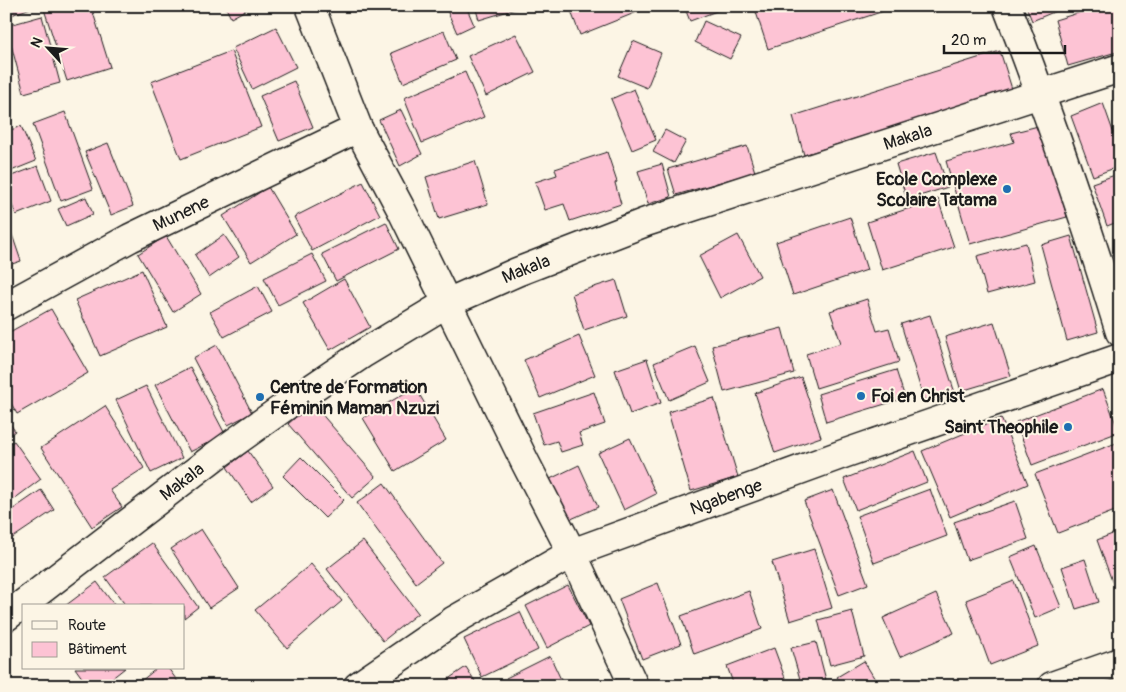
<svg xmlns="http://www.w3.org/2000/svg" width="1126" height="692" viewBox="0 0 1126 692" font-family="Pangolin,sans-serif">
	<rect width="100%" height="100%" fill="#fcf5e5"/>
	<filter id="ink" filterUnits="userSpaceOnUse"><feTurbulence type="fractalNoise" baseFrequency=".02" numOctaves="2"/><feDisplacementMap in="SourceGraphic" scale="10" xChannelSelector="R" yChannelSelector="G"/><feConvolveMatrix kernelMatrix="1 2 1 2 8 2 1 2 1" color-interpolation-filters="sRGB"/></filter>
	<g filter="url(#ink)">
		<g fill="#fdc3d4" stroke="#1c1c1c">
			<polygon points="6,6 36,6 6,17"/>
			<polygon points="43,6 91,6 110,67 67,81"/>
			<polygon points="225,6 253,6 231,18"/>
			<polygon points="445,6 466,6 474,25 457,33"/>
			<polygon points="475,6 525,6 479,20"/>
			<polygon points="569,6 652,6 580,35"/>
			<polygon points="684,6 730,6 690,21"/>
			<polygon points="754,6 899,6 768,49"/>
			<polygon points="1026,6 1062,6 1063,8 1032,21"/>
			<polygon points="1101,6 1118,6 1120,14 1120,51 1068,66 1055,20"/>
			<polygon points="42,16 60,83 24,93 6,26"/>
			<polygon points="704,21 741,38 730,59 695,42"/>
			<polygon points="276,27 296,67 252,89 233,48"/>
			<polygon points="444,31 456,60 403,83 391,53"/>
			<polygon points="516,34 535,72 486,96 468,56"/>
			<polygon points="633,41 661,53 647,88 618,76"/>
			<polygon points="231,51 261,127 181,159 151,82"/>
			<polygon points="1000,51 1012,89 804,155 793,116"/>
			<polygon points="465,72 484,117 422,143 404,98"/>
			<polygon points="294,81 313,127 279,141 260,96"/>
			<polygon points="634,89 656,140 632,150 611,99"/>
			<polygon points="1103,103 1120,151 1120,166 1093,176 1071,116"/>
			<polygon points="401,110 422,154 400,166 379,120"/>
			<polygon points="65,112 93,189 61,201 33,124"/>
			<polygon points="1042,125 1067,217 970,244 946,161 1014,142 1011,133"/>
			<polygon points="21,126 36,161 6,173 6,132"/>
			<polygon points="665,130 686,141 674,163 653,152"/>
			<polygon points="108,143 133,206 111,215 85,152"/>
			<polygon points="747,146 755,172 676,195 668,169"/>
			<polygon points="607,152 617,182 615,183 621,204 570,221 564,204 545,210 535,182 557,175 555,169"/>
			<polygon points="936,152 948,187 907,200 896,164"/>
			<polygon points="475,161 488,204 439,219 426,177"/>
			<polygon points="662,164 671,197 648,204 638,171"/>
			<polygon points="38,166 51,201 16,215 6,190 6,178"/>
			<polygon points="1118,174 1120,180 1120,221 1107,226 1092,183"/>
			<polygon points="363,182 380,215 312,251 294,217"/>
			<polygon points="268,187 296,234 251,262 223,216"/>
			<polygon points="86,197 93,214 66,226 58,209"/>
			<polygon points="938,199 954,247 882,270 867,222"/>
			<polygon points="6,217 21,261 6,266"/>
			<polygon points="850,217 867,270 793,295 776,242"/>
			<polygon points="386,222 399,249 336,281 322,254"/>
			<polygon points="224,235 239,257 209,278 195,255"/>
			<polygon points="738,235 760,276 720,298 699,256"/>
			<polygon points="166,236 201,294 173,312 138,254"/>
			<polygon points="1071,236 1098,332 1067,341 1041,245"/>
			<polygon points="1026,243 1035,281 987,294 977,256"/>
			<polygon points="312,254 326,281 278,305 264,278"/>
			<polygon points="142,270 167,327 100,356 75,300"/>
			<polygon points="344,279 370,327 330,350 303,303"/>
			<polygon points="616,280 627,316 584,330 572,294"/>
			<polygon points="258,286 272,312 224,337 210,312"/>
			<polygon points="867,299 877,331 889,328 899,362 816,388 806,354 841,343 830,311"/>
			<polygon points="51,309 88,373 17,414 6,394 6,334"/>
			<polygon points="930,315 954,390 924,400 901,324"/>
			<polygon points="994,322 1011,376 961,391 945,337"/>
			<polygon points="782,328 794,373 724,392 712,346"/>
			<polygon points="579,336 595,375 540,398 524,360"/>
			<polygon points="217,345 252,413 228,425 193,358"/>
			<polygon points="695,346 710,382 669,400 654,363"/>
			<polygon points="647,359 661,403 630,414 615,370"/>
			<polygon points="190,367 225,434 190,452 155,385"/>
			<polygon points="896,370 905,398 826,422 818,394"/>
			<polygon points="801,377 821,437 775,453 755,393"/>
			<polygon points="146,386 182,458 151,473 116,400"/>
			<polygon points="415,387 446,440 395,471 363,418"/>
			<polygon points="1103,389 1119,432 1032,465 1016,422"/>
			<polygon points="594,392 605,424 579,433 583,445 561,452 557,441 544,445 533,413"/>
			<polygon points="714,398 738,477 691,491 668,412"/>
			<polygon points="312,403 376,477 352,498 288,424"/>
			<polygon points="105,406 144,468 110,490 122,507 92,527 41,448"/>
			<polygon points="6,418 15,431 6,438"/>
			<polygon points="1001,418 1028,484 950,517 922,451"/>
			<polygon points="630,438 656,494 624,510 598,453"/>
			<polygon points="14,441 41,479 6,505 6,446"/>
			<polygon points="1119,442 1120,509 1058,533 1035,474"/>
			<polygon points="248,451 273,486 251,502 227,467"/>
			<polygon points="915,451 927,482 856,510 844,479"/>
			<polygon points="301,457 344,500 325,518 283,476"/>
			<polygon points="579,465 598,507 569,520 550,479"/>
			<polygon points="384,483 442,563 416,583 357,503"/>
			<polygon points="930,489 947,536 874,563 857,516"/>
			<polygon points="41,490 54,510 8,541 6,539 6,514"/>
			<polygon points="833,490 868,584 839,595 804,501"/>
			<polygon points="1015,501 1028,539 967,560 954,522"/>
			<polygon points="201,529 239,588 209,608 171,549"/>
			<polygon points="1120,531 1120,603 1097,540"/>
			<polygon points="363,541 418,613 383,641 327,569"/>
			<polygon points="152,543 198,607 184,618 184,606 126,606 105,577"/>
			<polygon points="1036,546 1061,607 1035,618 1010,557"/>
			<polygon points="814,549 832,608 790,621 772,562"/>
			<polygon points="1085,559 1099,602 1076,609 1062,567"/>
			<polygon points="311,564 342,601 287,648 255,610"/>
			<polygon points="1014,581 1038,646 990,665 966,600"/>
			<polygon points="97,582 115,606 65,606"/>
			<polygon points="658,583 681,644 642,659 619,599"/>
			<polygon points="568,585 589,626 547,648 526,606"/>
			<polygon points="749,591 762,629 694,654 681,616"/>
			<polygon points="936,594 954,633 900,657 883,618"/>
			<polygon points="852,611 864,656 830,665 818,620"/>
			<polygon points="520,612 538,650 482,677 464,639"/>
			<polygon points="816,642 826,680 802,686 791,648"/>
			<polygon points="774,648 788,686 734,686 727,666"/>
			<polygon points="550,656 564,686 510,686 506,678"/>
			<polygon points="864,661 879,686 843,686 837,677"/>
			<polygon points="466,667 478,686 438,686"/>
			<polygon points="75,668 125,668 102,686 88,686"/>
			<polygon points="157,668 168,668 181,686 135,686"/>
		</g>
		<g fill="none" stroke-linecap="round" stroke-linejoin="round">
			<g stroke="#1c1c1c" stroke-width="31">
				<g id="minor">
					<polyline points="310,6 358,128 402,211 525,462 572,553 634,686"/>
					<path d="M1007,6C1049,113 1086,222 1120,332"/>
					<path id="s1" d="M6,306L130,238L358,128"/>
					<path id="s2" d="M6,617L214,457L287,405L364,353L447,303L517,272L646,222L1120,68"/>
					<path id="s3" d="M358,686L453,621L572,553L846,453L1120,358"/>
					<polyline points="1052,686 1120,662"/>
				</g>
			</g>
			<use href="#minor" stroke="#fcf5e5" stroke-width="28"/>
		</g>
	</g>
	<g fill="#1f6fb2" stroke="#fcf5e5" stroke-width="2">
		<circle cx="1007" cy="189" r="5"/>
		<circle cx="861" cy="396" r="5"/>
		<circle cx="260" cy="397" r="5"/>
		<circle cx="1068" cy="427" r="5"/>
	</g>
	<g text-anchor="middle" stroke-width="4" stroke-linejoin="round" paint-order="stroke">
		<g font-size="18" fill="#1c1c1c" stroke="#fcf5e5">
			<text dy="6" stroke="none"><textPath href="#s2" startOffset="1032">Makala</textPath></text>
			<text dy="6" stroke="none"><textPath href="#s1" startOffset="198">Munene</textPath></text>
			<text dy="6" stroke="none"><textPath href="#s2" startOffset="628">Makala</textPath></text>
			<text dy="6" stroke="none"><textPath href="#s2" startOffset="222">Makala</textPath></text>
			<text dy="6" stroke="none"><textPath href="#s3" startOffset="416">Ngabenge</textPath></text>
		</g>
		<g font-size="18" font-weight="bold" fill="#1c1c1c" stroke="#fcf5e5" text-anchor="end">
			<text x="997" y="185">Ecole Complexe<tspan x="997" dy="21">Scolaire Tatama</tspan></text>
			<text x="270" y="393" text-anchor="start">Centre de Formation<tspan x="270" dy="21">Féminin Maman Nzuzi</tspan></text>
			<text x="871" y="402" text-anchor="start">Foi en Christ</text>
			<text x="1058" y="433">Saint Theophile</text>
		</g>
	</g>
	<rect width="1126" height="692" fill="none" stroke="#fcf5e5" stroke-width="25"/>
	<rect x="12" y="12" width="1101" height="667" fill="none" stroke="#1c1c1c" stroke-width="2" filter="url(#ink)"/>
	<rect x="22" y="604" width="162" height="65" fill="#fcf5e5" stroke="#a29e95"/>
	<rect x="32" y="621" width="25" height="8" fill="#fcf5e5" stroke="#a29e95"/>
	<text x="68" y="630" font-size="15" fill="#1c1c1c">Route</text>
	<rect x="32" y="642" width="25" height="15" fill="#fdc3d4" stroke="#a29e95"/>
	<text x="68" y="654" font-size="15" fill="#1c1c1c">Bâtiment</text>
	<g transform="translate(48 48) rotate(296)" stroke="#fcf5e5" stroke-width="4" paint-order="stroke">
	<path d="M0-4L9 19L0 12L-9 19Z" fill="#1c1c1c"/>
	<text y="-8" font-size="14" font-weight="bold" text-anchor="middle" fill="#1c1c1c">N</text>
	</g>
	<path d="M944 45v8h121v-8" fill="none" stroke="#1c1c1c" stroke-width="2.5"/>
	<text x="951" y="45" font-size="15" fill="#1c1c1c" stroke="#fcf5e5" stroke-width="4" paint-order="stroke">20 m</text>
</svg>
